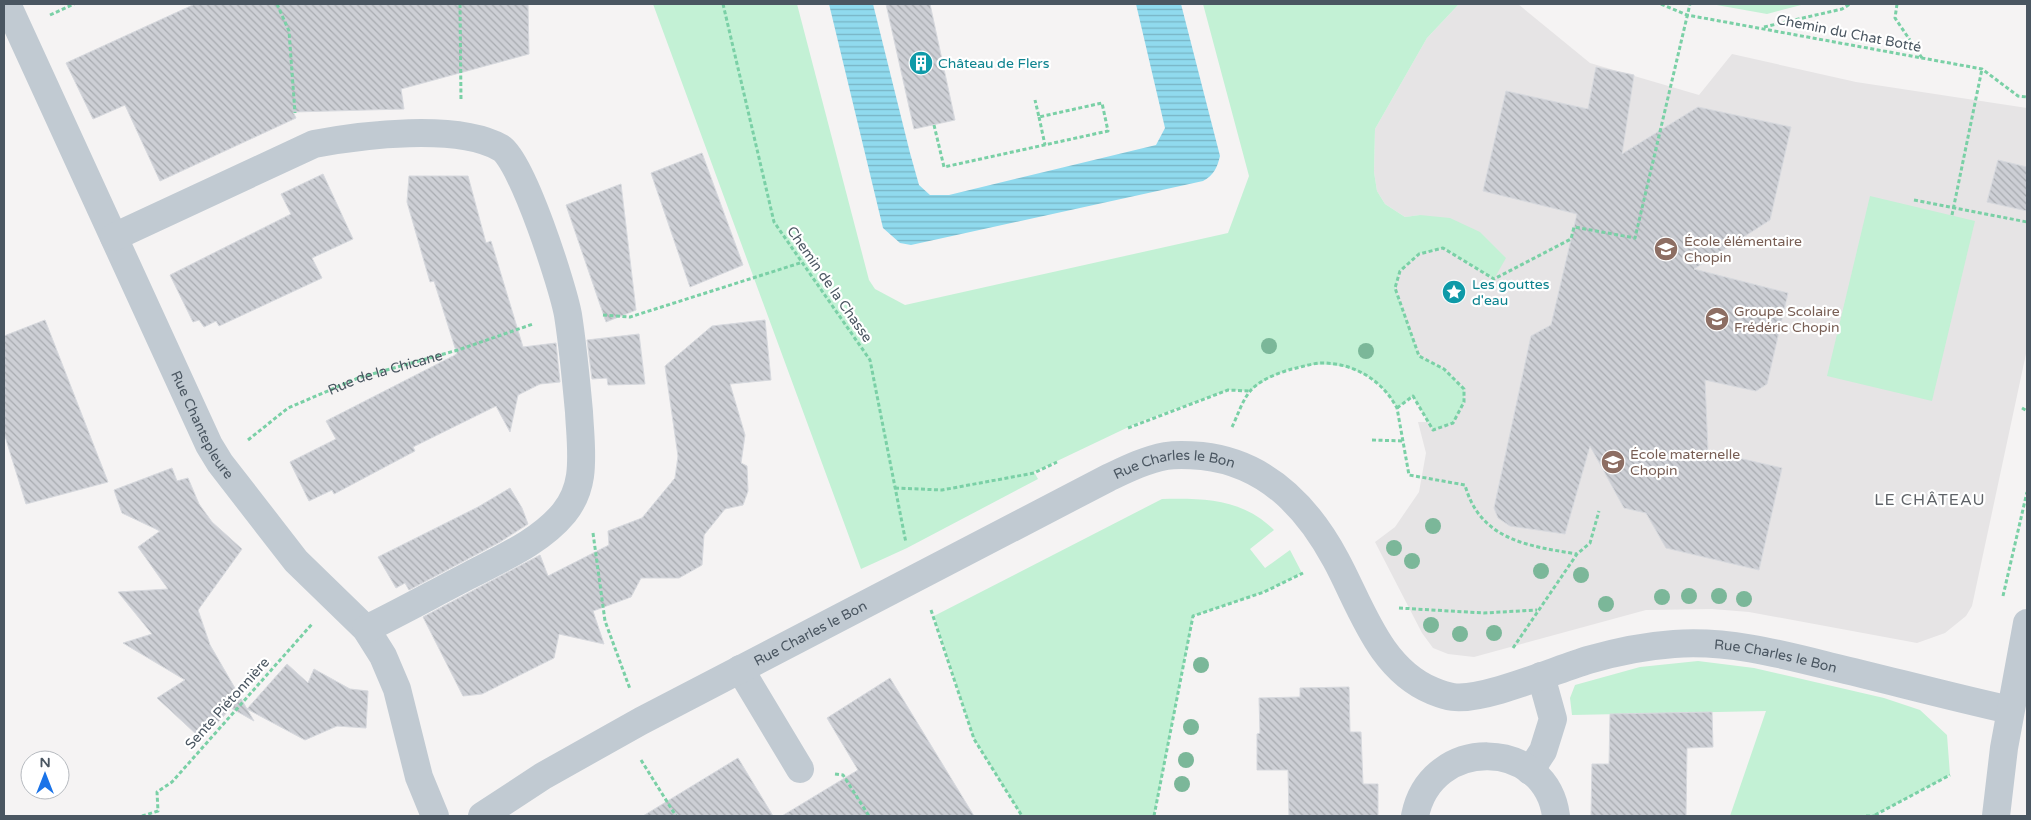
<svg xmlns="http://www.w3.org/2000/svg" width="2031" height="820" viewBox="0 0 2031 820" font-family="'Varela Round',sans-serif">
	<defs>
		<pattern id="water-rules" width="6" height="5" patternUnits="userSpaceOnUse" patternTransform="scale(1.25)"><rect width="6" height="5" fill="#90daee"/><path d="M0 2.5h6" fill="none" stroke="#78b4c4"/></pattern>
		<pattern id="building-back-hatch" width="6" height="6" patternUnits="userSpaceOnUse" patternTransform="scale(1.25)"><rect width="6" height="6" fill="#cdcfd5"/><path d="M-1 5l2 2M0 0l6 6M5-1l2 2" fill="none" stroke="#a8abb0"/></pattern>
	</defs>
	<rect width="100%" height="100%" fill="#f5f3f3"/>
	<polygon fill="#e6e4e5" points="1459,4 1518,4 1590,63 1699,95 1732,54 1856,82 2027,108 2027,349 1972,606 1966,616 1945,633 1917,643 1749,612 1712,609 1646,610 1474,657 1448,654 1433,648 1422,633 1375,542 1395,527 1419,492 1426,453 1418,422 1428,422 1433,430 1444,369 1419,356 1395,288 1400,271 1419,254 1443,248 1494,279 1420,215 1405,217 1385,204 1377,191 1374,172 1375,129 1427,38"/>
	<g fill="#c3f1d5">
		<path d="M653,4H797L869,280L875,289L905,305L1228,233L1249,176L1203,4H1459L1427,38L1375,129L1374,172L1377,191L1385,204L1405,217L1420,215L1450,218L1480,232L1506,258L1494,279L1443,248L1419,254L1400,271L1395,288L1419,356L1444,369L1464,389V402L1453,423L1433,430L1413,396L1397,408C1367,352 1295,354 1250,391L1228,390L1139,422L1034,472L1038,479L907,548L861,569Z"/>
		<polygon points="1711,4 1805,4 1767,14"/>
		<polygon points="1870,196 1975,221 1932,401 1827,376"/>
		<path d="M1162,499C1204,498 1243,499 1274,530L1250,549L1265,568L1290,550L1302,573L1264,592L1193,616L1154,816H1022L974,739L934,616Z"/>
		<polygon points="1698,661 1754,668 1884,698 1920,710 1947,735 1950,775 1875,815 1730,816 1766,711 1572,715 1570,698 1575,685 1640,667"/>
	</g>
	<path fill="url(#water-rules)" d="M829,4H873L910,153L919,185L930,195H949L1156,145L1165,128L1136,4H1181L1220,156C1217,168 1214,175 1203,181L911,245L900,243L883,228Z"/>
	<g fill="url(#building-back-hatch)" stroke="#d7d9de">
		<polygon points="195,4 528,4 529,54 401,89 404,109 293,112 296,118 160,181 125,105 93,119 66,63"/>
		<polygon points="886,4 930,4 955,120 914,129"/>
		<polygon points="1596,67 1634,75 1622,154 1698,107 1791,127 1770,220 1694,269 1788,293 1767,384 1756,391 1705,380 1708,451 1782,468 1759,570 1666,548 1646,513 1624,508 1590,446 1565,534 1510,526 1498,518 1494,508 1531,336 1551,325 1577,214 1483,191 1506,91 1588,109"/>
		<polygon points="702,153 743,265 690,287 651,173"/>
		<polygon points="1998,160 2027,167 2027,211 1987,202"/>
		<polygon points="323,174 353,239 312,258 322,278 219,326 216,321 204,327 199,320 193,322 170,275 291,214 281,194"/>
		<polygon points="409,176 468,176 486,243 491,241 523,347 556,343 560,382 540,384 518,395 510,432 496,406 413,447 415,451 334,494 332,490 309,501 290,462 336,439 326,421 457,354 434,281 430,282 407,202"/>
		<polygon points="621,184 636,310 606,322 566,205"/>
		<polygon points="45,320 108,482 26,504 4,433 4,336"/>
		<polygon points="765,320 771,380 730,384 745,435 741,463 747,466 748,491 743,505 725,509 704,535 702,565 679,578 641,578 631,597 593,611 604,644 559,634 554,658 482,694 463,696 423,617 540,555 548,576 609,545 608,531 642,518 675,478 678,456 665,366 712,326"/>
		<polygon points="639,334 645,384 608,385 607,378 592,379 587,340"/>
		<polygon points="172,468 177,481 188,478 199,504 212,522 242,549 198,610 210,645 247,709 287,664 308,683 314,669 350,689 368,691 366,728 337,726 305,740 247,709 254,721 231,708 209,732 196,734 157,698 185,680 123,643 152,634 118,592 168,589 138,547 160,531 122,513 114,490"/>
		<polygon points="510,488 522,508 528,524 500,542 409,590 405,583 396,588 378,557 478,507"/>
		<polygon points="890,678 974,816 782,816 858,770 827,718"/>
		<polygon points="1349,687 1350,732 1361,732 1363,784 1378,784 1378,816 1289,816 1288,770 1257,770 1257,734 1260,733 1259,698 1300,697 1300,688"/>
		<polygon points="1712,712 1713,747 1687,748 1686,816 1591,816 1592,764 1609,764 1610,714"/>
		<polygon points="738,758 773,816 643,816"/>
	</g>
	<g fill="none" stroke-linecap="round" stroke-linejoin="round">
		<g stroke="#7ad0a6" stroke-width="3" stroke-dasharray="4 2.5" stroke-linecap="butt">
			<polyline points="277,4 289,31 295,113"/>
			<polyline points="460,4 461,101"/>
			<polyline points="723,4 774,222 870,360 906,543"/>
			<polyline points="1661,4 1687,15 1982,69 2018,96 2027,97"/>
			<polyline points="1897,4 1895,18 1922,58"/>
			<polyline points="50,15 74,4"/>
			<polyline points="1764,27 1842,9 1850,4"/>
			<polyline points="1039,117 1045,145"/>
			<polyline points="934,125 944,167 1108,131 1102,103 1039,117 1035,100"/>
			<polyline points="1914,200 2027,222"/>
			<polyline points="1952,215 1982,69"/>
			<polyline points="603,315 630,317 800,263"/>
			<polyline points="1397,408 1413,396 1433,430 1453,423 1464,402 1464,389 1444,369 1419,356 1395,288 1400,271 1419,254 1443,248 1494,279 1571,239 1574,227 1635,238 1690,4"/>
			<polyline points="2022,408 2027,411"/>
			<path d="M1232,427C1238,415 1243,398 1252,389C1262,379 1278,373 1292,369C1302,367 1313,363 1322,363C1354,363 1382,380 1397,408L1409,475L1465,485C1480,540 1528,546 1577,554"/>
			<polyline points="1128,428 1228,390 1250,391"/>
			<path id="s1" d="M248,440L288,408L358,378L458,350L533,324"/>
			<polyline points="1372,440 1404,441"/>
			<polyline points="895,488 942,490 1034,473 1057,462"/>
			<polyline points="593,533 605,621 630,689"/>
			<polyline points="2003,596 2027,492"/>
			<polyline points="1399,608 1484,613 1537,610"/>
			<polyline points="931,610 974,739 1022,816"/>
			<polyline points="1513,648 1577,554 1590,543 1599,511"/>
			<polyline points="641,760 676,816"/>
			<polyline points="835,774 843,775 869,816"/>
			<polyline points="1875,815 1950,775"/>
			<polyline points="142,816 158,811 157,792 172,782 312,624"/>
			<polyline points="1154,816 1193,616 1264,592 1303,573"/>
			<polyline points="1866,816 1878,816"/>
		</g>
		<g stroke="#c1cad2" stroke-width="28">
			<path id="s2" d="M7,4L209,445L220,463L296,561L366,629L383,656L397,689L419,777L435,816"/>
			<path d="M114,237L314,144C362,135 457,123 501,148C522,160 563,287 568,315C573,347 576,379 579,412C580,433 583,455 580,476C578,490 572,503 564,513C540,542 502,558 470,575C435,593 401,612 366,629"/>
			<polyline points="740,669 800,769"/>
			<polyline points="1530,771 1543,751 1553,719 1541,676"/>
			<path id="s3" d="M482,816L543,776L641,721L1108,478C1127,469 1145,460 1166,456C1178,454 1191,455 1202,456C1266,463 1307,506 1336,560C1361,606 1379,669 1433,691C1438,693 1446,696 1453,697C1484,701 1555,670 1588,660C1616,652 1645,646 1674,644C1729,640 1781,654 1833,667C1892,681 1951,697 2010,710"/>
			<path d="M1415,816C1431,735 1546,738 1556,816"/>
			<polyline points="1996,816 2004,748 2027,623"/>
		</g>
	</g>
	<g fill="#7bb799">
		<circle cx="1269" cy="346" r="8"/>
		<circle cx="1366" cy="351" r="8"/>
		<circle cx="1433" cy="526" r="8"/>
		<circle cx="1394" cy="548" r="8"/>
		<circle cx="1412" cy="561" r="8"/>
		<circle cx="1541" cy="571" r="8"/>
		<circle cx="1581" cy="575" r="8"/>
		<circle cx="1689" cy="596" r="8"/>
		<circle cx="1719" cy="596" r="8"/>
		<circle cx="1662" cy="597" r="8"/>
		<circle cx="1744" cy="599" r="8"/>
		<circle cx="1606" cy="604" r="8"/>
		<circle cx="1431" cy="625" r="8"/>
		<circle cx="1494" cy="633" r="8"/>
		<circle cx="1460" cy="634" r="8"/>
		<circle cx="1201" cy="665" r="8"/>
		<circle cx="1191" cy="727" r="8"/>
		<circle cx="1186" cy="760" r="8"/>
		<circle cx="1182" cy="784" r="8"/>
	</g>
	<defs>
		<g id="building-disc" transform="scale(1.25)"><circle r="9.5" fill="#0f9aa8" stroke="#fff"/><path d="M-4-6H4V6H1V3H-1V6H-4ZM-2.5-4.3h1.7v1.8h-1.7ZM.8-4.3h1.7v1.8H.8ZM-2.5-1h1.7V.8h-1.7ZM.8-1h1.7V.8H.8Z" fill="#fff"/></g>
		<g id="school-disc" transform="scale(1.25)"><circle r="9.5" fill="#8d6e63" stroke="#fff"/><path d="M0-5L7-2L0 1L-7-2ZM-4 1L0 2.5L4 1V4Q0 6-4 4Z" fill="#fff"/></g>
		<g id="sight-disc" transform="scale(1.25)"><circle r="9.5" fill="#0f9aa8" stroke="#fff"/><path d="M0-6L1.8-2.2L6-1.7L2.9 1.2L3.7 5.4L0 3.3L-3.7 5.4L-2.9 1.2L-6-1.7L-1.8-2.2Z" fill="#fff"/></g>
	</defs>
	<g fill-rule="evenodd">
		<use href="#building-disc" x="921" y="63"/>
		<use href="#school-disc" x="1666" y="249"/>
		<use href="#sight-disc" x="1454" y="292"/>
		<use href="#school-disc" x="1717" y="319"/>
		<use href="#school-disc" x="1613" y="462"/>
	</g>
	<g text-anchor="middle" stroke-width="4.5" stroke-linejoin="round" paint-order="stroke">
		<g font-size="14" fill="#4a5661" stroke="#fff">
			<text transform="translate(1849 33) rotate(11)" y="5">Chemin du Chat Botté</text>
			<text transform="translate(830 284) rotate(55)" y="5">Chemin de la Chasse</text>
			<text dy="5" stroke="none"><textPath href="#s1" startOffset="155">Rue de la Chicane</textPath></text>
			<text dy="5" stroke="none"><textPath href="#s2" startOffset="464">Rue Chantepleure</textPath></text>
			<text dy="5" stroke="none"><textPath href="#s3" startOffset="781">Rue Charles le Bon</textPath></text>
			<text dy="5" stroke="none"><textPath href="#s3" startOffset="376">Rue Charles le Bon</textPath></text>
			<text dy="5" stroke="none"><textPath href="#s3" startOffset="1506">Rue Charles le Bon</textPath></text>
			<text transform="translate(227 703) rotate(-48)" y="5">Sente Piétonnière</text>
		</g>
		<g font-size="14" fill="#0d838f" stroke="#fff" text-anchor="start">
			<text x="938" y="68">Château de Flers</text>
			<text x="1472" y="289">Les gouttes<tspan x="1472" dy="16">d'eau</tspan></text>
		</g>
		<g font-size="14" fill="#785e54" stroke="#fff" text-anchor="start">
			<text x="1684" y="246">École élémentaire<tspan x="1684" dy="16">Chopin</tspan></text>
			<text x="1734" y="316">Groupe Scolaire<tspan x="1734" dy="16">Frédéric Chopin</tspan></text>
			<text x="1630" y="459">École maternelle<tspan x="1630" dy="16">Chopin</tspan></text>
		</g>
		<g font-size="16" letter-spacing="1" fill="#5f6368" stroke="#fff">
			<text x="1930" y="505">LE CHÂTEAU</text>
		</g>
	</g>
	<rect width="2031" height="820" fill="none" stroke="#4a5661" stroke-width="10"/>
	<g transform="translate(45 775)"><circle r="24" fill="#ffffff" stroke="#b7bbc0"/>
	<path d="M0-4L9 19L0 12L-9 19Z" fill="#1a73e8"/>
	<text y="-8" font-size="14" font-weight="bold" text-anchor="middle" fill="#4a5661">N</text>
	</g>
</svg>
